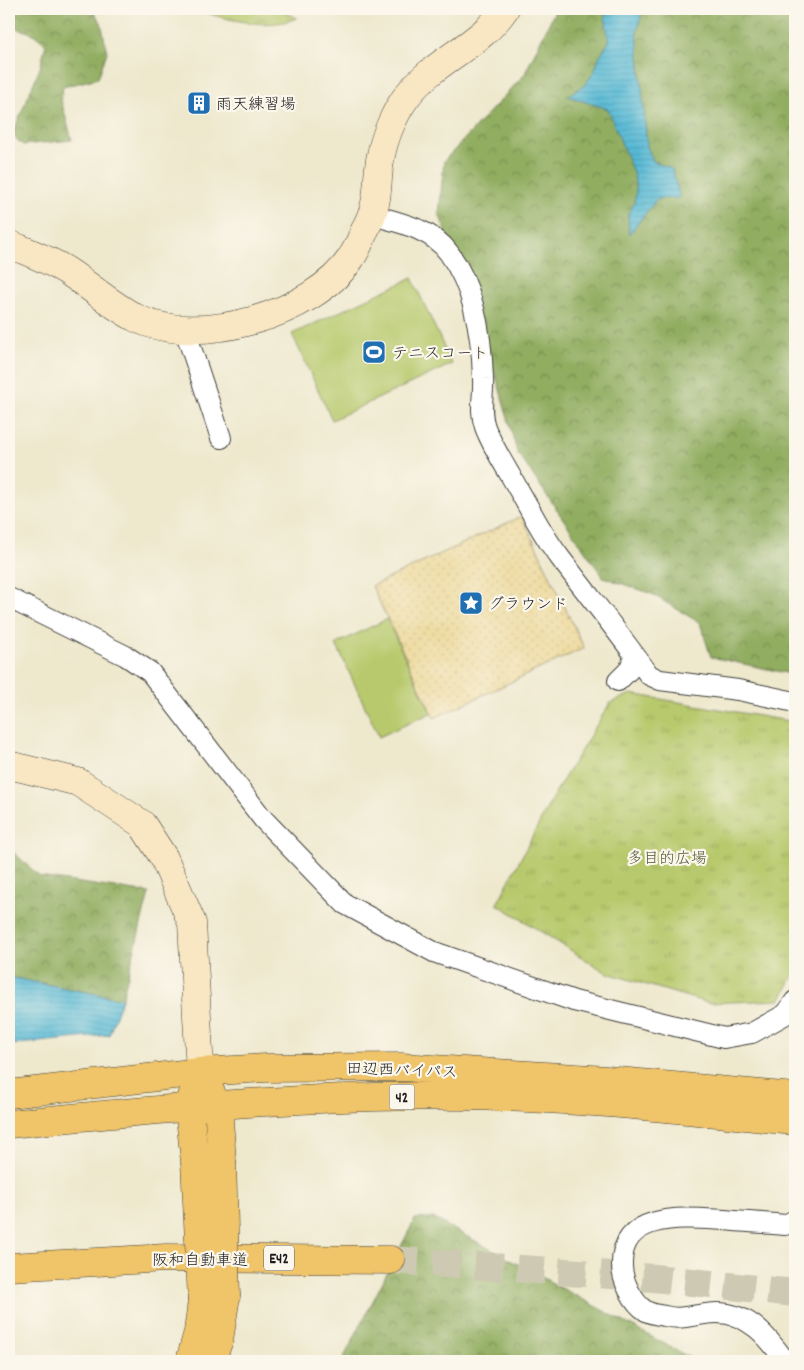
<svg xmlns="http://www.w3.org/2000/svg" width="804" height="1370" viewBox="0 0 804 1370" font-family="Dekko,'Klee One',sans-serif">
	<defs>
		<pattern id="grass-tufts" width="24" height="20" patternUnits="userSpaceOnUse" patternTransform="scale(1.25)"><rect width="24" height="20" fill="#b7c96c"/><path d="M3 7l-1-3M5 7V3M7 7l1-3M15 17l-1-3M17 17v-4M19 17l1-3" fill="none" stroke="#9dac5d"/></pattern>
		<pattern id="forest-crowns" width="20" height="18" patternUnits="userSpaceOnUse" patternTransform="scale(1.25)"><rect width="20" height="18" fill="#91ad60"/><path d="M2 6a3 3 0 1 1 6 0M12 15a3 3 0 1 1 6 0" fill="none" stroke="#768c4e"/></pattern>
		<pattern id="sand-dots" width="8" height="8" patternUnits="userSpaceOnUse" patternTransform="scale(1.25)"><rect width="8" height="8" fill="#eeda9e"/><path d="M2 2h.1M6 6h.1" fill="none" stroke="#ccba88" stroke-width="1.8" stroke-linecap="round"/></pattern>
		<pattern id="water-rules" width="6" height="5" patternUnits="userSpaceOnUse" patternTransform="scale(1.25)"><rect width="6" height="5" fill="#56b9d5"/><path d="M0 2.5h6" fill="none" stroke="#4a9eb6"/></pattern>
	</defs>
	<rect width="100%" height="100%" fill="#fbf7ec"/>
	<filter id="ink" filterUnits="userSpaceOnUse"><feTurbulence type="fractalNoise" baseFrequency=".02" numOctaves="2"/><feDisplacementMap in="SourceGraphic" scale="10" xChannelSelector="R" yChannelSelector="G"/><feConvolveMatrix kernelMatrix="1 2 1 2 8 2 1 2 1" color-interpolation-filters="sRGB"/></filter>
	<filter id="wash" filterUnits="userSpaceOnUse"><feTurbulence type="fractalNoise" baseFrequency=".0096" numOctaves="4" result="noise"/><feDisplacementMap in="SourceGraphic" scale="20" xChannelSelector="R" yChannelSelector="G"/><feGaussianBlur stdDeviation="1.12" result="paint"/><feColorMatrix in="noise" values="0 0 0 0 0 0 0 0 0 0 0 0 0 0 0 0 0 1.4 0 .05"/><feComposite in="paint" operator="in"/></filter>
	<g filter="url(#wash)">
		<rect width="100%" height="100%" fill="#eee8cd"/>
		<g fill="url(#grass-tufts)" stroke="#6a7244">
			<path d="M194,9H279L297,18C266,31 225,19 194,9Z"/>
			<polygon points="631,694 795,722 795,973 780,1000 708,1003 607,973 497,904 555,793 610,703"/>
		</g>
		<g fill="url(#forest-crowns)" stroke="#56643e">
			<polygon points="9,9 91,9 101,22 107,52 98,78 63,87 61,100 72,140 23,145 12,135 40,68 46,44 32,33 9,26"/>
			<polygon points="556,9 795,9 795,675 711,657 700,623 652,594 603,577 517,452 499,386 439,213 444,161 524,75"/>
			<polygon points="9,848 40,877 149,893 122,999 9,977"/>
			<polygon points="433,1218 696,1361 342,1361 415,1219"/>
		</g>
		<polygon fill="url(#sand-dots)" stroke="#857b5d" points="522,516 584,648 434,718 372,586"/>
		<g fill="#b7c96c" stroke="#6a7244">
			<polygon points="412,278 452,364 332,420 292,334"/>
			<polygon points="387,619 431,713 379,737 336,644"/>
		</g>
		<g fill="url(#water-rules)" stroke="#396a78">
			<polygon points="604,9 643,9 637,32 647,146 653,161 672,169 680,198 657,199 629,234 628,214 634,203 636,193 634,175 608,109 567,96 585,85 594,72 600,55 609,42"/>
			<polygon points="9,977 122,999 109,1035 9,1045"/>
		</g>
	</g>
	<g filter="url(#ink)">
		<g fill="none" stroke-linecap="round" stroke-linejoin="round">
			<polyline stroke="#cec9b2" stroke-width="28" stroke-dasharray="28 14" stroke-linecap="butt" points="391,1260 654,1278 795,1293"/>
			<g stroke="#3c3b37" stroke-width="22">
				<g id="street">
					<path d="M372,215C398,222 432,229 449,253C474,288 482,337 483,379C484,396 479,410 485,427C493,448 506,467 517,487C530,509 542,534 558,555C588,595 620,634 649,675L660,680L738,690L795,702"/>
					<polyline points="185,330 221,438"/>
					<polyline points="9,598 126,656 150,672 263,819 345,904 434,952 574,1001 724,1038 752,1033 786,1014 795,1001"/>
					<polyline points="618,681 629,670 635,656"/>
					<path d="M785,1361C769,1338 749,1313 717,1313C698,1313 683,1321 665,1316C659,1315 651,1314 646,1311C633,1303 622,1280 622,1266C620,1210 687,1218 724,1220C744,1222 764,1223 785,1225L795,1220"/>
				</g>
			</g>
			<g stroke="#3c3b37" stroke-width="29">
				<g id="secondary">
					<path d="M9,244C28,252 50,260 67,271C90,286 111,305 136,318C196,348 314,315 351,258C359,247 363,233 369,221C380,200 376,176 381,155C385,135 395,112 407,96C434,60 480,46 505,9"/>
					<polyline points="9,765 78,782 142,824 164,858 192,923 200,1072"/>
				</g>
			</g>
			<g stroke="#3c3b37" stroke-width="29">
				<g id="highway">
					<polyline points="194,1090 189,1108 195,1162"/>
					<polyline points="210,1091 218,1106 222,1161"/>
					<polyline points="9,1094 200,1072 266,1068 401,1067 607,1080 795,1097"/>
					<path d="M9,1124C159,1109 309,1095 459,1096C572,1097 684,1110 795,1121"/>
					<polyline points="9,1267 166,1258 391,1260"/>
					<polyline points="190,1361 198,1332 202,1300"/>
					<polyline points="211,1361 219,1340 226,1296"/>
				</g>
			</g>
			<use href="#street" stroke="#fff" stroke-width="20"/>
			<use href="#secondary" stroke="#f9e7c3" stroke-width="28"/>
			<use href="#highway" stroke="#f0c469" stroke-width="28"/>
			<g stroke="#3c3b37" stroke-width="29" stroke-linecap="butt">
				<g id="highway-bridge">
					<polyline points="222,1161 226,1296"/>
					<polyline points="195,1162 202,1300"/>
				</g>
			</g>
			<use href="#highway-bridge" stroke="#f0c469" stroke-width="28"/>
		</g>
	</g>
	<defs>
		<g id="building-square" transform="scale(1.25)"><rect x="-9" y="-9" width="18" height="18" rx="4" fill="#1f6fb2" stroke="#fbf7ec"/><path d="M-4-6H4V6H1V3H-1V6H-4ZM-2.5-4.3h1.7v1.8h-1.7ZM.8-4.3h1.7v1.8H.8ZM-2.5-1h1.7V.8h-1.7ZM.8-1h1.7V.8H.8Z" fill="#fff"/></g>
		<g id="stadium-square" transform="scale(1.25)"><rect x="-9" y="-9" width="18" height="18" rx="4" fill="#1f6fb2" stroke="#fbf7ec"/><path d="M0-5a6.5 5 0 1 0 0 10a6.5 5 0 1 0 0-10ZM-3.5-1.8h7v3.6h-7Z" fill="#fff"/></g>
		<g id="sight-square" transform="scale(1.25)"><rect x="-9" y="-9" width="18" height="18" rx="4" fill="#1f6fb2" stroke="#fbf7ec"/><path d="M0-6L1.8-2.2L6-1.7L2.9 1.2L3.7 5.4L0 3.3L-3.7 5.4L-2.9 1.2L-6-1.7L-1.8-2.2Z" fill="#fff"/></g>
	</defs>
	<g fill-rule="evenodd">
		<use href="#building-square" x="199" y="103"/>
		<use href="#stadium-square" x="374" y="352"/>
		<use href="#sight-square" x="471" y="603"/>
	</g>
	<g text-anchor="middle" stroke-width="4.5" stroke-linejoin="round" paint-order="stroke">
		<g fill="#fbf7ec" stroke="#5f5e5a" stroke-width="1">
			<rect x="389.5" y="1084.5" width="25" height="25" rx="4"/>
			<rect x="264" y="1245.5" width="30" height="25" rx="4"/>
		</g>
		<g font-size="15" font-weight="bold" fill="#1c1c1c">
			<text x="402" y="1102">42</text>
			<text x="279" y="1263">E42</text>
		</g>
		<g font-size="16" fill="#1c1c1c" stroke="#fbf7ec" text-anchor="start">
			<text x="216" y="109">雨天練習場</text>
			<text x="392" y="358">テニスコート</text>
			<text x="488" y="609">グラウンド</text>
		</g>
		<g font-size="16" fill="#525938" stroke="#fbf7ec">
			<text x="667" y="863">多目的広場</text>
		</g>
		<g font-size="16" fill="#1c1c1c" stroke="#fbf7ec">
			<text transform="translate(402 1069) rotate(2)" y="6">田辺西バイパス</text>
			<text x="200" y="1265">阪和自動車道</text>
		</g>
	</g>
	<rect width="804" height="1370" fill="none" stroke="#fbf7ec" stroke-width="30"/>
</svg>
